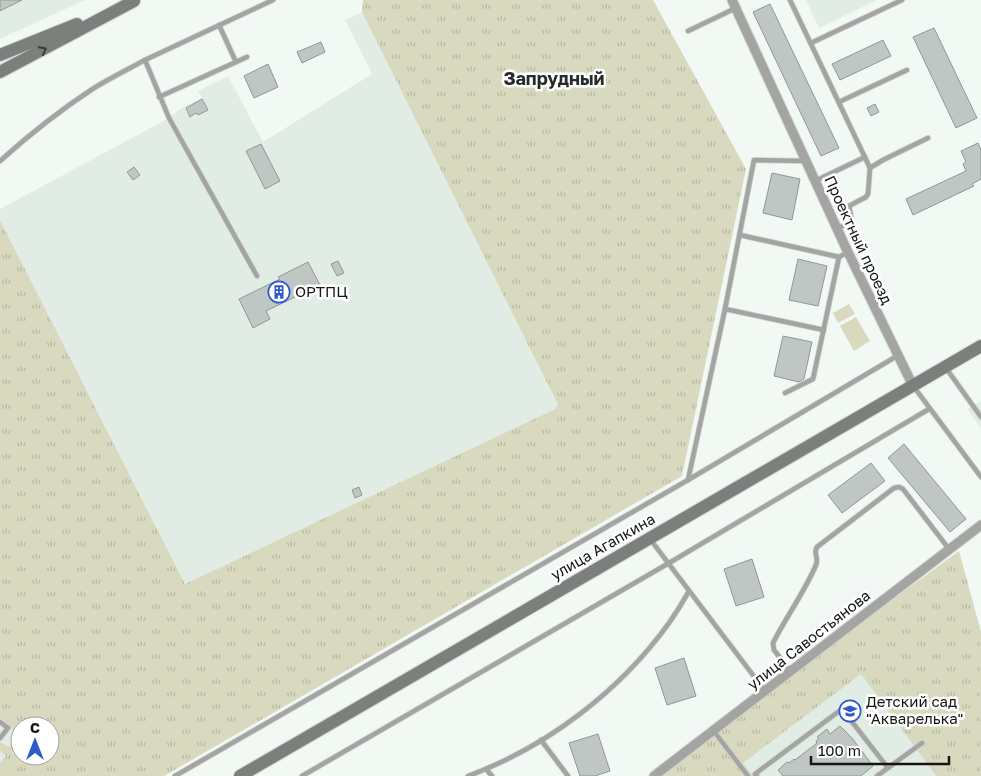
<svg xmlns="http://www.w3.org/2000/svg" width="981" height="776" viewBox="0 0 981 776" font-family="'Golos Text',sans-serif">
	<defs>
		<pattern id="grass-tufts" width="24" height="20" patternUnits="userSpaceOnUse" patternTransform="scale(1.25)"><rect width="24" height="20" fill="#d8d9bf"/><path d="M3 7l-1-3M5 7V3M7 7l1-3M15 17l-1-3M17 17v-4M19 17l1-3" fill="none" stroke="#b8baa3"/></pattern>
	</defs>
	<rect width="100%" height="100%" fill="#f2f8f4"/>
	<g fill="#e1ede4">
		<polygon points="0,0 85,0 0,39"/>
		<polygon points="806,0 877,0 819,28"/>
		<polygon points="362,12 558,405 555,409 185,584 0,220 0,209 169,118 180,109 202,98 198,91 228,76 263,142 372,74 345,20"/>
		<polygon points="981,401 981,428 967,409"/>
		<polygon points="861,674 936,776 753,776 743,763"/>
		<polygon points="0,717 20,733 20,756 0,771"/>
	</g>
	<g fill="url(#grass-tufts)">
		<polygon points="363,0 653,0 746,169 682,476 164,776 0,776 0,763 6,756 0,751 0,742 9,747 11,745 16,748 12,753 18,757 20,755 50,756 50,726 20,726 20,745 14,740 19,735 0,719 0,220 185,584 555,409 558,405 362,12"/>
		<polygon points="959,551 981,632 981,776 936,776 861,674 743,763 753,776 662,776 858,625"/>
	</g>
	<g fill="#d8d9bf">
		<polygon points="849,304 855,314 838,323 833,313"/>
		<polygon points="856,317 870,341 854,351 840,326"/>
	</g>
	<g fill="#c0c6c4" stroke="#919795">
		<polygon points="0,0 22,0 0,11"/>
		<polygon points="770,4 839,148 821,156 753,12"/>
		<polygon points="934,28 977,118 956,128 913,37"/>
		<polygon points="883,40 891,56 840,80 832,64"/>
		<polygon points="321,42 325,52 302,63 297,52"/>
		<polygon points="268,64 278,87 254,98 244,76"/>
		<polygon points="202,99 208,110 198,115 196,113 190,117 186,108"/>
		<polygon points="875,104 879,112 871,116 867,108"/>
		<polygon points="978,143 981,150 981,179 972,184 974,186 913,215 906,199 966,171 963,164 966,162 961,151"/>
		<polygon points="261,144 280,181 265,189 246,151"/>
		<polygon points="134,167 140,175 133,180 127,172"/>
		<polygon points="772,173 800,179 792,220 763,213"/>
		<polygon points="798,259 827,266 818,306 789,300"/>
		<polygon points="338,261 344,273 337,276 331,264"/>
		<polygon points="308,262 320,285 266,311 270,319 253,328 239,299 280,279 278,277"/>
		<polygon points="783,336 812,342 804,379 799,382 774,376"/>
		<polygon points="904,444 966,519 950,532 888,458"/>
		<polygon points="871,463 885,481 842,513 828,495"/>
		<polygon points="359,487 362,495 355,498 352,490"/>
		<polygon points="752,559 764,597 736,606 724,569"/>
		<polygon points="684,658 696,696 667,705 655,668"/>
		<polygon points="840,726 852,738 873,766 861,776 783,776 778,770 787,762 789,763 794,759 795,760 817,743 816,741 819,739 817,737 827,729 830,734"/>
		<polygon points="598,734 610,771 595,776 580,776 569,743"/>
	</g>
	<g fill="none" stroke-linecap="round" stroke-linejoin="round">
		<g stroke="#ced4d0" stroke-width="6">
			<g id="service">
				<polyline points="790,0 870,168 868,194 866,197 849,206 852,221 837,229"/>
				<polyline points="219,25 236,62"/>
				<polyline points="688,31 736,8"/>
				<polyline points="811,43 902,0"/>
				<polyline points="159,97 247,57"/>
				<polyline points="839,102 907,70"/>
				<path d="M0,161C29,135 59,111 91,90C108,79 127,70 145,60"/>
				<polyline points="870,168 883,160 928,138"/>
				<polyline points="815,181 865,157"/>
				<polyline points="740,235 839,257 848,252"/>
				<polyline points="257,276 169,118 145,60 273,0"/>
				<polyline points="725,309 824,330"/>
				<polyline points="946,368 981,417"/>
				<polyline points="914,387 981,477"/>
				<polyline points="785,393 813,379 839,257"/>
				<polyline points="688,480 725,309 754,160 806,161"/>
				<polyline points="650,539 765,691"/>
				<path d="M791,672L774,650L773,643C786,617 804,593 816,565C819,558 813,553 817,547L894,488L899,487L903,489L949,549"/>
				<polyline points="0,722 8,728 0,738"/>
				<polyline points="713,730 748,776"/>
				<polyline points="541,740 568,776"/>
				<polyline points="486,769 492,776"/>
				<polyline points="175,776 688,480 897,356"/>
				<polyline points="302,776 669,563 929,409"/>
				<path d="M468,776C547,747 620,691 669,623C676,613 683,602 689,591"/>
				<polyline points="757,776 755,774 842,709 888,768"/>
				<polyline points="877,776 922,743"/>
			</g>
		</g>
		<g stroke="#ced4d0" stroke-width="11">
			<g id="minor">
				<polyline points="732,0 845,246 913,386"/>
				<polyline points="654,776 981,525"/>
			</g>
		</g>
		<g stroke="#ced4d0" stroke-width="14">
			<g id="secondary">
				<polyline points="0,55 77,24"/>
				<polyline points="0,72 134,1"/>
				<polyline points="240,776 981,346"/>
			</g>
		</g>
		<use href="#service" stroke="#a4a5a3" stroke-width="4.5"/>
		<use href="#minor" stroke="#a4a5a3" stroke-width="9"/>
		<use href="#secondary" stroke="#7d7f7c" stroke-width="12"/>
	</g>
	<defs><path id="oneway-chevron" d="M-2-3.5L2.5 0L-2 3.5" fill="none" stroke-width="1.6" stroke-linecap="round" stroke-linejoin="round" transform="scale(1.25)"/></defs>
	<use stroke="#393b39" href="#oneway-chevron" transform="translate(43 50) rotate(-28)"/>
	<defs>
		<g id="building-ring" transform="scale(1.125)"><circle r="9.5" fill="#fff" stroke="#305aca" stroke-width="1.5"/><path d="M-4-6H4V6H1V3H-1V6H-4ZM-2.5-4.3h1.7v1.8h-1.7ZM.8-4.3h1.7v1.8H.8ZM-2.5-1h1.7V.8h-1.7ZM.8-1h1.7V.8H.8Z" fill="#305aca"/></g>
		<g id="school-ring" transform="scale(1.125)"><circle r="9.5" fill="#fff" stroke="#305aca" stroke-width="1.5"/><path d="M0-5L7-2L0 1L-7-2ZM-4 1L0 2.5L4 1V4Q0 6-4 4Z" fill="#305aca"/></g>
	</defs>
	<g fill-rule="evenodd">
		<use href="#building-ring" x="279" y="292"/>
		<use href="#school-ring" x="850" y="711"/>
	</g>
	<g text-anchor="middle" stroke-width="5" stroke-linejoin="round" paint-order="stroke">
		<g font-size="15" fill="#141615" stroke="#fff">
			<text transform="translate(858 240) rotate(65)" y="5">Проектный проезд</text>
			<text transform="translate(603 547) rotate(-30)" y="5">улица Агапкина</text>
			<text transform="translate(809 640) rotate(-38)" y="5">улица Савостьянова</text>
		</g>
		<g font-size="15" fill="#141615" stroke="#fff" text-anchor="start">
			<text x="295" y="297">ОРТПЦ</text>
			<text x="866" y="707">Детский сад<tspan x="866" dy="17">"Акварелька"</tspan></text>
		</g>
		<g font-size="18" font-weight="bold" fill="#272a28" stroke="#fff">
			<text x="554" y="85">Запрудный</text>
		</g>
	</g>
	<g transform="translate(35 741)"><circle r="24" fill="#ffffff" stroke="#a1a2a1"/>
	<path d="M0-4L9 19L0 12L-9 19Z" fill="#305aca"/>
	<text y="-8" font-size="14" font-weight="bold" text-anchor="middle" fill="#141615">С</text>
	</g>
	<path d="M811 756v8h138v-8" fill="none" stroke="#141615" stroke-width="2.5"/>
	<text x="818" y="756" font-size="15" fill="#141615" stroke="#ffffff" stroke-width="4" paint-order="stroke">100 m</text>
</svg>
